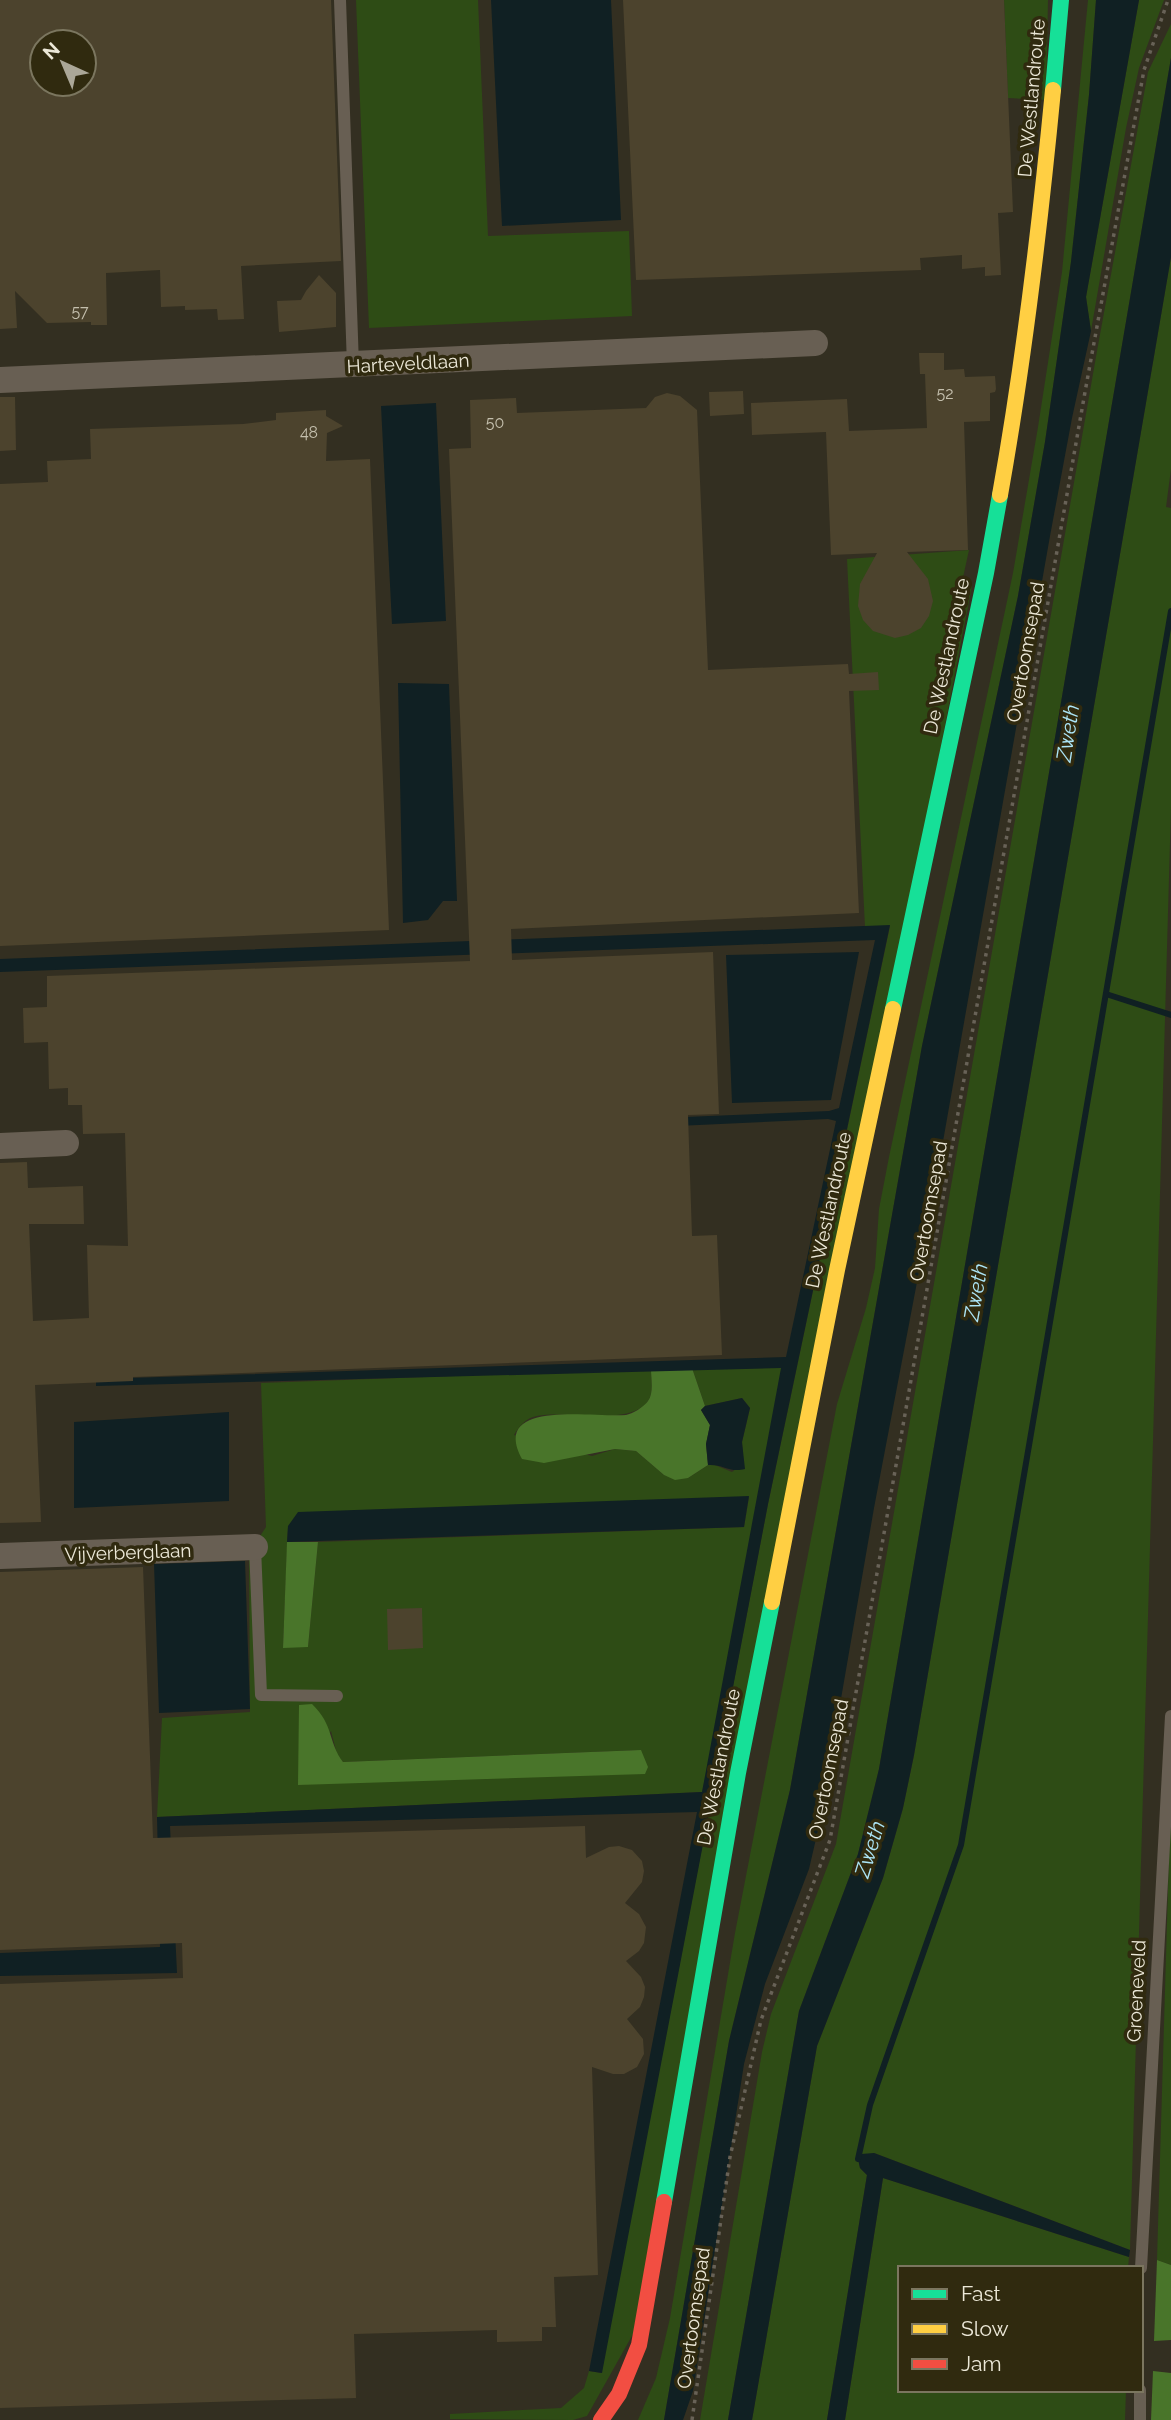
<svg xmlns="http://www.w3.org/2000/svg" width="1171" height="2420" viewBox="0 0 1171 2420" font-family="Raleway,sans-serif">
	<rect width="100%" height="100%" fill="#332f21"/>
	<g fill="#2e4c15" fill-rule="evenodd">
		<polygon points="356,0 478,0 488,236 629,231 632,316 369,328"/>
		<polygon points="1004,0 1048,0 1046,100 1008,98"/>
		<polygon points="1088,0 1096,0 1089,95 1071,262 1045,442 1018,596 922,1046 790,1790 729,2041 664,2420 638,2420 656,2378 670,2318 735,1933 837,1404 866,1308 875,1268 879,1209 889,1157 1013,573 1038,427 1062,272"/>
		<polygon points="1139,0 1164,0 1139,68 1126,128 1091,331 1086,297"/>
		<polygon points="1171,24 1171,58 879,1769 858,1854 799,2011 728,2420 700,2420 762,2052 771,2014 836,1844 1097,351 1148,72"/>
		<polygon points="1171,257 1171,469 1166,507 1171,508 1171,807 1130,2250 874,2153 858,2159 860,2168 867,2175 827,2420 752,2420 817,2046 883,1878 903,1808 914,1755"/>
		<polygon points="969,550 962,582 972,586 633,2334 587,2416 573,2420 450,2419 450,2414 561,2408 584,2388 589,2371 601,2373 768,1504 890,926 865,927 847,559"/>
		<path d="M692,1368H782L731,1666L702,1792L157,1817L162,1718L250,1712L249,1553L266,1527L261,1383L651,1369C651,1379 654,1393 648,1401C629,1428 563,1408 533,1417C524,1420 519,1427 514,1435L592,1456L615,1449L636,1451L664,1475L688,1478L708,1465H715L732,1472L743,1463L742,1442L750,1408L742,1398L705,1406ZM749,1497L744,1527L318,1542L308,1647H283L288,1526ZM331,1731L337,1754L343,1762L641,1750L298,1785Z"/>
		<polygon points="1171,1789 1171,2265 1157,2260"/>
		<polygon points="883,2178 1129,2257 1128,2268 900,2268 900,2390 1126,2390 1125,2420 845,2420"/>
	</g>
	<g fill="#49752a">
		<path d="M692,1368L705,1406L701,1410L710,1425L706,1444L708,1465L688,1478L675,1480L664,1475L636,1451L615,1449L544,1463L522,1459C489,1398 594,1418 626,1415C632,1414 644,1407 648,1401C654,1393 651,1379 651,1369Z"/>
		<polygon points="287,1542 318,1542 308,1647 283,1648"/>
		<path d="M312,1704C334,1725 328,1742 343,1762L641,1750L648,1767L645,1774L298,1785L299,1705Z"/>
		<polygon points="1157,2260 1171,2265 1171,2340 1154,2341"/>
		<polygon points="1153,2371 1171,2373 1171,2420 1151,2420"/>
	</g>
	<g fill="#102023">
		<polygon points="491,0 611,0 621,220 502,226"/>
		<polygon points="1096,0 1139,0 1086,297 1091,331 1072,418 1050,536 933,1198 874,1508 819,1826 809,1869 765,1984 744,2064 693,2391 683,2420 664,2420 729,2041 790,1790 922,1046 1018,596 1045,442 1071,262 1089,95"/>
		<polygon points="1171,58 1171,257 914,1755 903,1808 883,1878 817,2046 752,2420 728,2420 799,2011 858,1854 879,1769"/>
		<polygon points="436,403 446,621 392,624 381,406"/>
		<polygon points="398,683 449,684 457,901 443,901 428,920 403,923"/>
		<polygon points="890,925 768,1504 602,2373 589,2371 697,1812 170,1826 177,1973 0,1976 0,1953 160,1947 157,1817 702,1792 781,1368 96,1386 96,1379 786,1357 836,1121 828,1119 173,1149 171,1138 829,1111 839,1108 875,940 0,972 0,959"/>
		<polygon points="859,952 831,1100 732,1103 726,955"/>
		<path d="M742,1398L750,1408L742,1442L745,1469C729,1473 723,1464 708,1465L706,1444L710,1425L701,1410L705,1406Z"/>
		<polygon points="229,1412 229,1501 74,1508 74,1422"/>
		<polygon points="749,1496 744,1527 287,1542 288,1526 298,1512"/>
		<polygon points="245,1561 250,1709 159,1713 154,1564"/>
		<polygon points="874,2153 1130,2250 1129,2257 883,2178 845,2420 827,2420 867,2175 860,2168 858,2159 861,2154"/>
	</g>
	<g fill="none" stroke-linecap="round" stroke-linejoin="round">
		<g stroke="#102023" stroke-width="6">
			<polyline points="1106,994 1171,1015"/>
			<polyline points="858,2159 870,2105 961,1845 1171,611"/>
		</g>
	</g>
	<g fill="#4c432d" fill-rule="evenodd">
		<path d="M0,0H331L341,261L241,266L244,319L218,320L217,309L185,310V306L161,307L160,270L106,273L107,325H91V322L47,323L15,291L17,328L0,329ZM42,42H84V84H42Z"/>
		<polygon points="623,0 1004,0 1013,212 998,213 1001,275 985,276 985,267 962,269 962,255 920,258 921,270 636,280"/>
		<polygon points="319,275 336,293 336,327 279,332 277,301 301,300 306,291"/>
		<polygon points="919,353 944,353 944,370 964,369 965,377 995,376 996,389 995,392 990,393 990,421 964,422 968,550 907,552 928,579 933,601 929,616 921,628 908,635 895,638 873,631 863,620 858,606 860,584 877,553 831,555 826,432 752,435 751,403 847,399 849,431 927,428 925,374 920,374"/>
		<polygon points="743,391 744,414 710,416 709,392"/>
		<polygon points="667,393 680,396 697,410 708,670 848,664 849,674 878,672 879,690 849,691 859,913 511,929 512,960 713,952 719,1114 688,1115 692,1236 717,1235 722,1355 133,1377 133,1381 35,1385 41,1522 0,1523 0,1163 27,1162 28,1188 83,1186 84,1224 29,1224 33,1321 89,1318 87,1245 128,1246 125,1133 83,1134 82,1105 68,1105 68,1088 49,1089 48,1042 24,1043 23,1008 47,1007 47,976 470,961 449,449 471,448 470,400 516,398 517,413 646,408 655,397"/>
		<polygon points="0,397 15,397 16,450 0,451"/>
		<polygon points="326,410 326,416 343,426 327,433 326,461 370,459 389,930 0,946 0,484 48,482 47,461 91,459 90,429 243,424 276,420 276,413"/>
		<polygon points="143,1567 153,1838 585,1826 586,1858 609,1847 619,1846 632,1850 642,1861 644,1871 642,1882 625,1903 639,1914 646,1927 644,1943 639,1951 626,1961 641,1977 645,1987 644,1997 640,2007 627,2019 643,2039 644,2054 637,2067 624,2074 613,2074 592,2067 598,2275 554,2277 556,2327 542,2327 542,2341 497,2342 497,2330 354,2334 356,2398 0,2408 0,1984 183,1978 182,1943 0,1950 0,1572"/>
		<polygon points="422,1608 423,1648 388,1650 387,1609"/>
	</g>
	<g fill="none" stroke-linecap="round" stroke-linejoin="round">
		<polyline stroke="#686257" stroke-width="3.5" stroke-dasharray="3.5 5" stroke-linecap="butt" points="692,2420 730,2157 761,2020 830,1840 1085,392 1144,70 1168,0"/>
		<g stroke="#685f53" stroke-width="12">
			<polyline points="340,0 353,365"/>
			<polyline points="255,1547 261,1695 337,1696"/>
			<polyline points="1141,2268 1171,1716"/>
			<polyline points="1140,2420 1140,2390"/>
		</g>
		<g stroke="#685f53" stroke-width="26">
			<polyline points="0,380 815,343"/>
			<polyline points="0,1146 66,1143"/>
			<polyline points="0,1556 255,1547"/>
		</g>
		<g stroke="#16e098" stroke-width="16">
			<polyline points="1053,90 1061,0"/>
			<polyline points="893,1009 986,573 1000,495"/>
			<polyline points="664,2202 738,1773 772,1602"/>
		</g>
		<g stroke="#ffcf43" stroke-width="16">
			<path d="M1000,495C1024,361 1040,226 1053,90"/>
			<polyline points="772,1602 837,1270 893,1009"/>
		</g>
		<polyline stroke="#f24e42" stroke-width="16" points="601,2420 619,2394 639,2345 664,2202"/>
	</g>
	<g text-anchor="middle" stroke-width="7" stroke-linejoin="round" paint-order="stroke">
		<g font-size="16" fill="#c4bfad">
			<text x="80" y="317">57</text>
			<text x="945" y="399">52</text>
			<text x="495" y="428">50</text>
			<text x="309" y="438">48</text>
		</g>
		<g font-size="19" fill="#ece8d8" stroke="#302a0f">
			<text transform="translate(1031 98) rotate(-85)" y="7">De Westlandroute</text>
			<text transform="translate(408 363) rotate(-3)" y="7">Harteveldlaan</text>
			<text transform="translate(1025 652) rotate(-80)" y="7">Overtoomsepad</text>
			<text transform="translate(946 656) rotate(-78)" y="7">De Westlandroute</text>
			<text transform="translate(828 1210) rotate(-78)" y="7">De Westlandroute</text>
			<text transform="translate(928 1211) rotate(-80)" y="7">Overtoomsepad</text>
			<text transform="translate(128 1552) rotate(-2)" y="7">Vijverberglaan</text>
			<text transform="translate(718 1767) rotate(-79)" y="7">De Westlandroute</text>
			<text transform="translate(828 1769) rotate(-79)" y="7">Overtoomsepad</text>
			<text transform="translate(1136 1991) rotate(-87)" y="7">Groeneveld</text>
			<text transform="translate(693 2318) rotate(-82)" y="7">Overtoomsepad</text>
		</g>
		<g font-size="21" font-style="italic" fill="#ace5f7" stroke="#302a0f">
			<text transform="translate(1068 733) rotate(-81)" y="7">Zweth</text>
			<text transform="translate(976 1292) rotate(-80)" y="7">Zweth</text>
			<text transform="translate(870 1849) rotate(-73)" y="7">Zweth</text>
		</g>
	</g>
	<rect x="898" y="2266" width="245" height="126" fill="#302a0f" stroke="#7b765f" stroke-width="2"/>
	<rect x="912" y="2289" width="35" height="10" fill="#16e098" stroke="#7b765f" stroke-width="2"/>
	<text x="961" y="2301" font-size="21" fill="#ece8d8">Fast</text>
	<rect x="912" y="2324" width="35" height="10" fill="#ffcf43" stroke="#7b765f" stroke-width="2"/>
	<text x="961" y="2336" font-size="21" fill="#ece8d8">Slow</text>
	<rect x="912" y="2359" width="35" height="10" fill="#f24e42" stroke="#7b765f" stroke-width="2"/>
	<text x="961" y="2371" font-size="21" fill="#ece8d8">Jam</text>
	<g transform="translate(63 63) rotate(316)"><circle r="33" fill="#302a0f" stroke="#7b765f" stroke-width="2"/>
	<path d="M0-5L12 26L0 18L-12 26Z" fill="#aba798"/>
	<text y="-10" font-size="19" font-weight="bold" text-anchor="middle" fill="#ece8d8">N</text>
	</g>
</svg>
